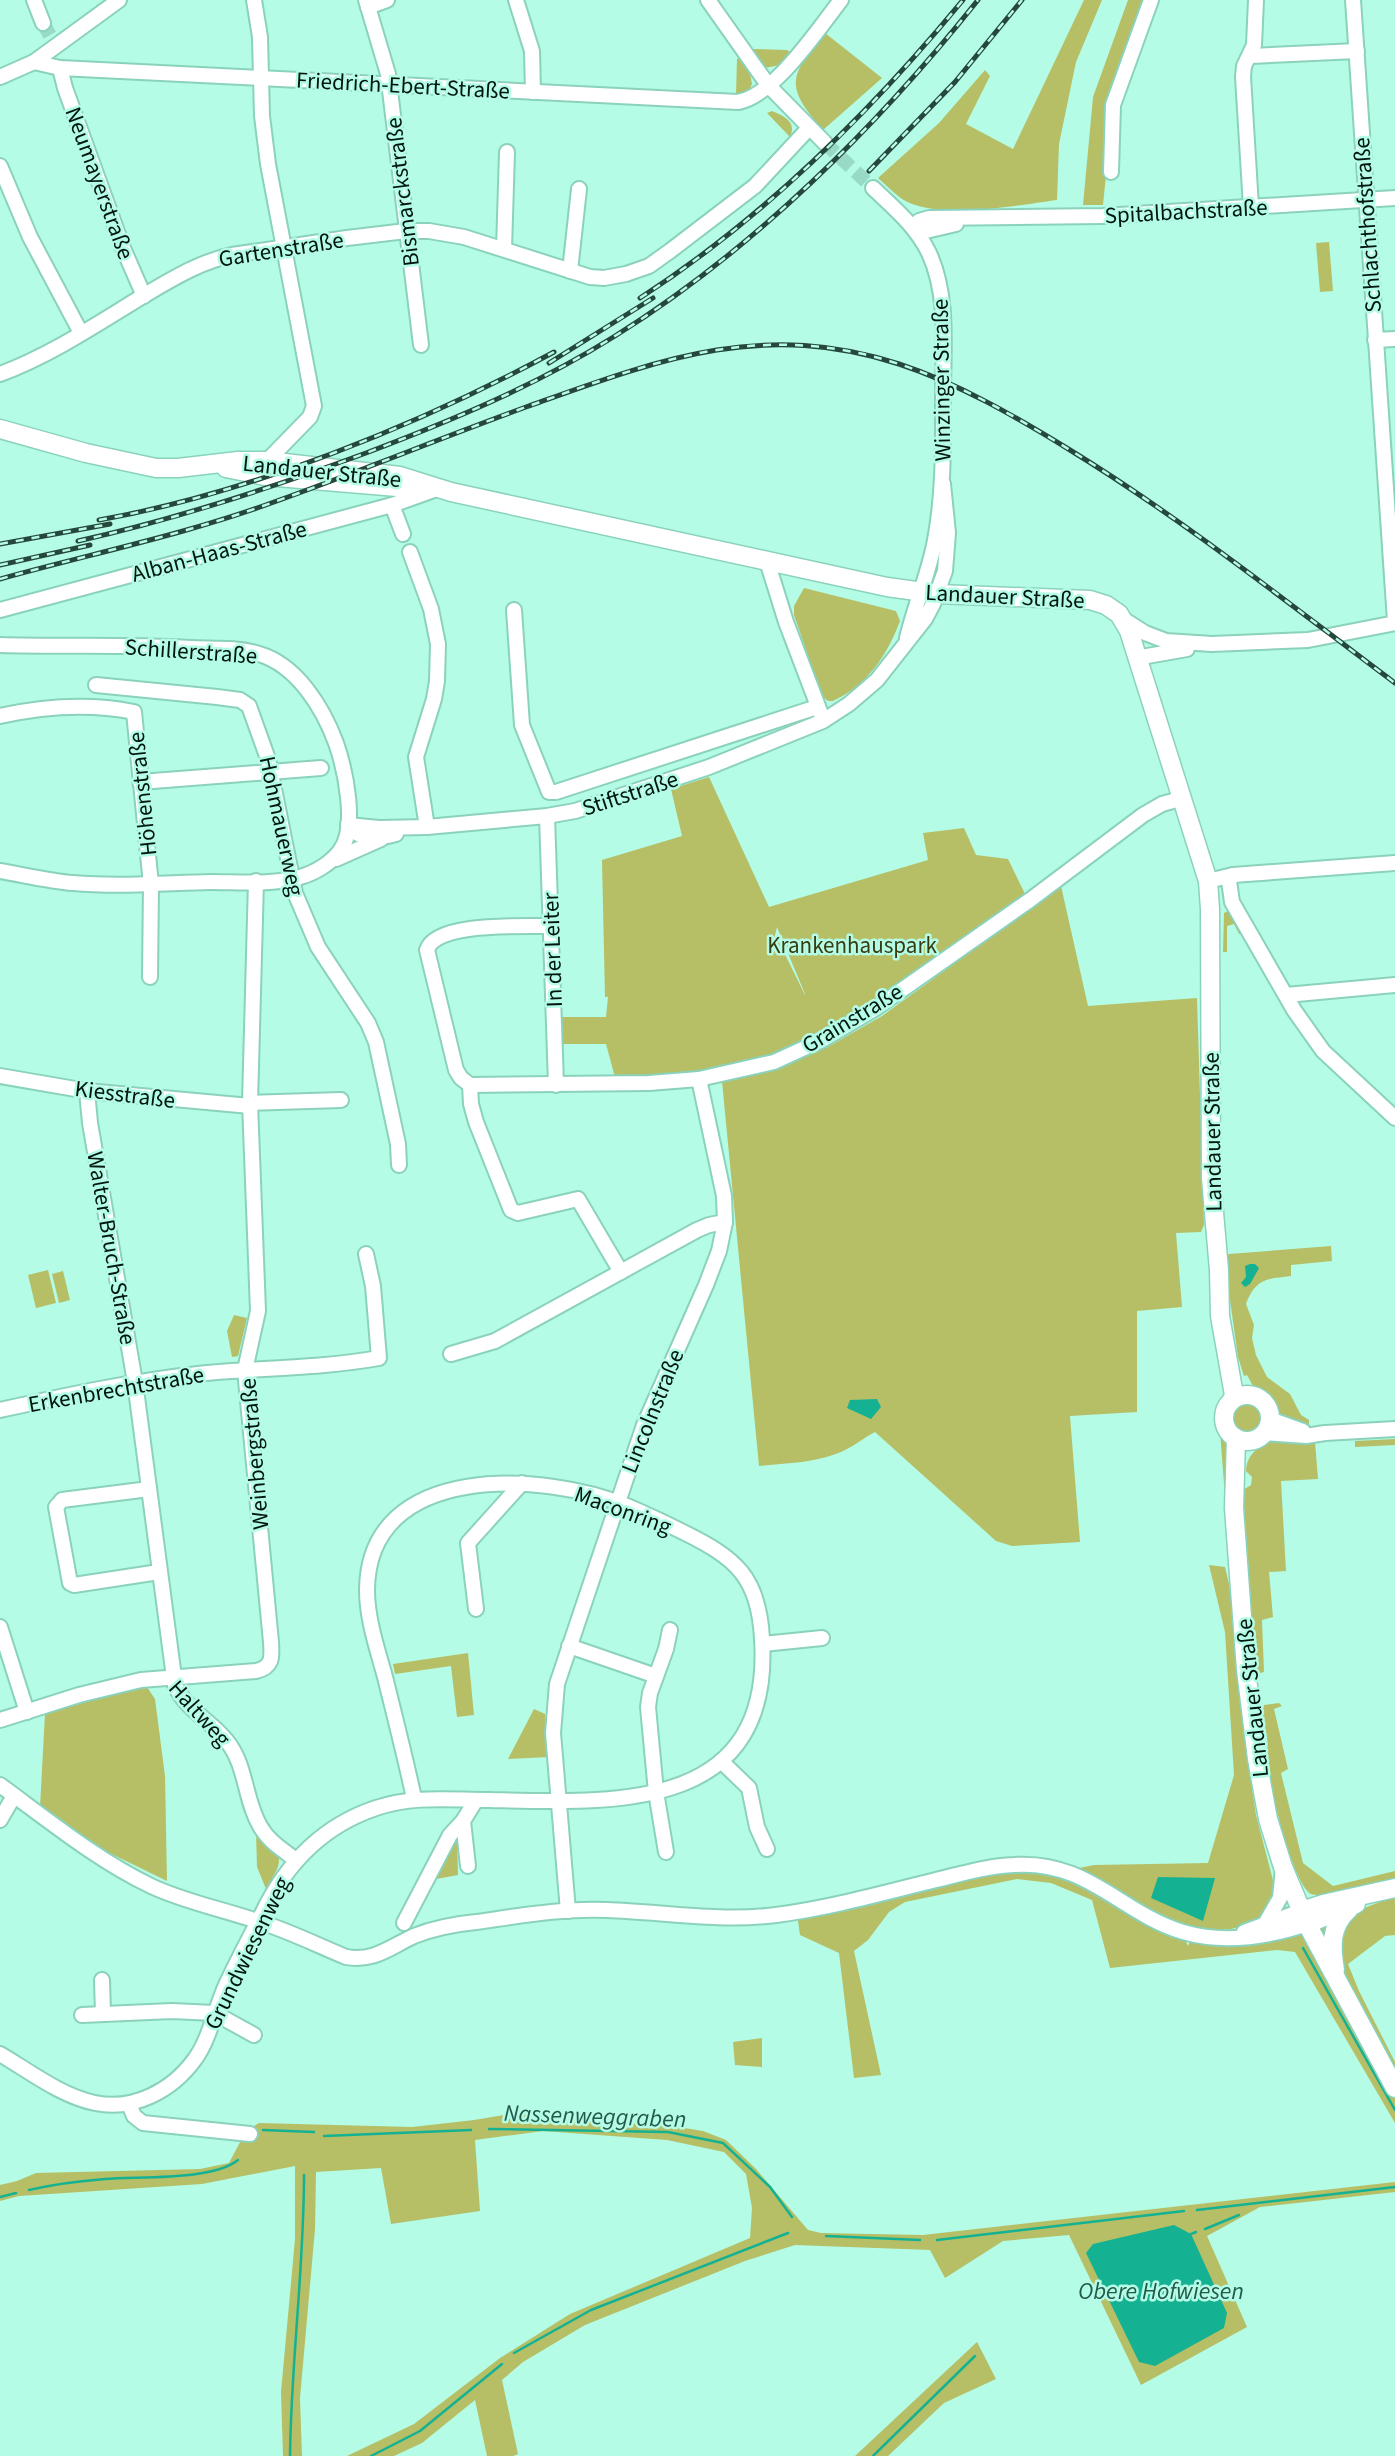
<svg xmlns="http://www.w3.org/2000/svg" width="1395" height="2456" viewBox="0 0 1395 2456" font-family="'Source Sans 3',sans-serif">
	<rect width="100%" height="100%" fill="#b4fce6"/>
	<g fill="#b6bf65" fill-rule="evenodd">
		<path d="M1084,0H1102L1076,62L1059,144L1057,200C1018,205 936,221 902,199C894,193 886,185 878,178L939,123L985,70L990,76L966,124L1013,149Z"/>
		<polygon points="1128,0 1146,0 1110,135 1103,205 1083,205 1093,97"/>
		<path d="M825,33L882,78L823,130C784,86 789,76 825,33Z"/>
		<polygon points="752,49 787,50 790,52 780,65 765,68 759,64 749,51"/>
		<polygon points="740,57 750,73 752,84 748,93 736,95 737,59"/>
		<path d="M772,111C784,116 797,122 790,137L767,113Z"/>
		<polygon points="1329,242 1333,291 1320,292 1316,243"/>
		<path d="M804,588L896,611L900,621C887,656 867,685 833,701H828L822,696L794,615V606Z"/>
		<path d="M709,777L769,907L928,860L923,833L964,828L976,855L1008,859L1026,896L874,1004L821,1033L826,1048L882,1016L1061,886L1088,1006L1197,998L1204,1225L1201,1232L1176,1233L1182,1307L1137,1311V1412L1070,1416L1080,1542L1012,1546L996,1541L875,1432C865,1437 857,1444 847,1449C820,1463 788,1463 759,1466L721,1071L616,1081L606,1044H561V1017H606L608,997H605L602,860L682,836L671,789ZM777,927L805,994V995L779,942L774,940Z"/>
		<polygon points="1228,911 1232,913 1243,932 1239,934 1234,924 1227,926 1227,952 1223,952 1224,913"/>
		<path d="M1331,1246L1332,1261L1291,1265V1276C1267,1279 1256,1278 1246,1304L1254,1325L1252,1338L1256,1355L1267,1377L1290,1394L1301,1415L1309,1420V1424L1286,1420L1279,1414L1270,1398L1254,1388L1247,1375L1244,1376L1238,1357L1224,1257L1229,1254Z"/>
		<polygon points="48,1270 56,1303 36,1308 28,1275"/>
		<polygon points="63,1271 70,1300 59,1303 52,1274"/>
		<polygon points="234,1315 247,1318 238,1356 232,1357 227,1331"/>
		<circle cx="1248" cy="1419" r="18"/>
		<polygon points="1220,1431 1226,1433 1232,1443 1226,1510"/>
		<polygon points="1395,1439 1395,1445 1355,1447 1355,1441"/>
		<path d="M1272,1441L1315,1442L1318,1479L1281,1481L1286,1571L1269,1572L1273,1617L1262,1620L1264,1672L1256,1674L1243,1490L1251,1485L1252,1477L1246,1471C1247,1454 1257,1448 1272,1441Z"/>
		<path d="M1209,1565L1225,1567L1229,1584L1251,1782L1256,1815L1276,1892C1268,1937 1212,1932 1178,1925L1188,1946L1190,1941L1214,1945L1282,1940L1395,1896V1935L1385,1936L1348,1964L1359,1991L1395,2062V2123L1295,1952L1277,1950L1110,1968L1092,1900L1051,1883L1017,1879L905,1902L889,1912L868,1940L854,1951L881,2075L854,2078L839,1953L800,1935L796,1906L987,1871L1074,1869L1094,1865L1208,1863L1234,1775L1225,1632Z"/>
		<polygon points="468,1653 474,1715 457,1717 451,1666 395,1674 393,1664"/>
		<polygon points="147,1687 155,1699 165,1776 167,1881 89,1843 40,1807 45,1714 127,1690"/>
		<path d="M1279,1703L1282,1706L1274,1709L1288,1769L1281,1773L1303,1863L1333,1886L1395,1871V1878C1379,1881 1323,1900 1311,1894C1294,1885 1272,1796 1269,1774C1266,1761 1268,1749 1267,1737C1266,1727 1260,1715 1264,1705Z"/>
		<polygon points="534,1709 545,1714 549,1757 508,1759"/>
		<path d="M256,1831C282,1858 287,1855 266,1889L257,1867Z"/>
		<polygon points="457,1836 458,1875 431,1880"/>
		<polygon points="762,2038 762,2067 735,2065 733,2042"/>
		<polygon points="539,2109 630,2123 672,2126 703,2131 726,2140 756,2169 808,2230 821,2233 923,2235 1395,2182 1395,2192 1260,2207 1207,2236 1247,2327 1141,2385 1069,2235 1003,2241 945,2278 930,2250 795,2245 745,2261 585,2325 523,2362 502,2380 518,2454 513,2456 487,2456 475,2400 422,2443 394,2456 347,2456 414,2424 500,2358 570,2314 750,2238 752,2208 746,2174 724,2152 667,2140 543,2131 475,2140 480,2211 391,2224 381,2168 316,2172 315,2229 300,2398 302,2456 283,2456 281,2392 295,2239 295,2166 202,2184 19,2196 0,2201 0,2185 17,2181 36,2173 200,2169 229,2163 246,2131 259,2123 412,2127 474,2120"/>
		<polygon points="977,2342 996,2379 944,2403 888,2456 855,2456"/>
	</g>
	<g fill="#14b293">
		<polygon points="1250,1264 1255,1264 1259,1268 1250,1284 1245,1287 1241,1283 1246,1277 1245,1266"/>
		<polygon points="877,1399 881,1407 871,1419 847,1408 850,1400"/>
		<polygon points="1158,1877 1215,1878 1203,1921 1151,1898"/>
		<polygon points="1174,2225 1191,2234 1227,2313 1224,2328 1155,2366 1139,2362 1086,2253 1093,2244"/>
	</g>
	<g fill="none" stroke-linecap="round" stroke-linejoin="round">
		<g stroke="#14b293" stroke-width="2.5">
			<polyline points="1303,1948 1395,2110"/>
			<polyline points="489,2129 668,2132 723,2143 770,2187 792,2217"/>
			<polyline points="263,2130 314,2132"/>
			<polyline points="324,2136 471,2130"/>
			<path d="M29,2190C55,2184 79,2181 105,2179C139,2176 212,2181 238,2160"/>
			<polyline points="0,2197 16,2193"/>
			<polyline points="1197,2210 1395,2187"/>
			<polyline points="1205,2229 1239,2215"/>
			<polyline points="1191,2234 1196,2232"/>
			<polyline points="826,2236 920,2240"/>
			<polyline points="937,2240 1184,2211"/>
			<polyline points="514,2353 591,2310 788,2233"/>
			<path d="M290,2456C291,2362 304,2269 304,2175"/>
			<polyline points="371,2456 420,2431 502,2364"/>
			<polyline points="873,2456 975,2356"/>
		</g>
		<g stroke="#99dac6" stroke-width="14" stroke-dasharray="14 7" stroke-linecap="butt">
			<polyline points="43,23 56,46"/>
			<polyline points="825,143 873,188"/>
		</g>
		<g stroke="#8bd2bd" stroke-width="18">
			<g id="minor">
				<polyline points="34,0 43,23"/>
				<polyline points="254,0 260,37 262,116 268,164 314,406 310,417 267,461"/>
				<polyline points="366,0 388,74 421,345"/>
				<polyline points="516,0 532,51 533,92"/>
				<polyline points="708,0 768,85 825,143"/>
				<polyline points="1353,0 1395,621"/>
				<polyline points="368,7 387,0"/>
				<polyline points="1251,56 1357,51"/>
				<path d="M34,62L60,68L738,102C774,96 819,28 841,0"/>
				<polyline points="60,68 65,88 123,248 144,296"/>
				<polyline points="0,77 34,62 119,0"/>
				<polyline points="0,166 30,237 81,333"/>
				<polyline points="1111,172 1113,105 1151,0"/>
				<path d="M873,188C894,208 916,226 929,253C949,296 943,349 943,396C943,444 944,492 935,540C929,573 915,605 907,638"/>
				<polyline points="1251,207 1243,77 1244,66 1254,45 1256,0"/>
				<polyline points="913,227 919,221 929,218 1103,216 1395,198"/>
				<polyline points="913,227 926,231 956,224"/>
				<polyline points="504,249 507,152"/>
				<polyline points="570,271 579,189"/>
				<polyline points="1375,340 1395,339"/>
				<path d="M0,374C51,355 97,324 143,296C172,279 199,262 232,255L347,238L406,231H429L464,237L590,277L604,278L626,274L649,266L670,251L755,186L809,128"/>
				<polyline points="392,505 403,534"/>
				<polyline points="410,552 431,609 438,644 437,681 434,699 416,757 427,827"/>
				<polyline points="767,561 786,622 821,714"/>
				<polyline points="0,610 392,505 434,490"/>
				<polyline points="514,610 522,725 549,792 556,792 817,707"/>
				<polyline points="1123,619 1145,633 1166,641 1212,644 1308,640 1395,623"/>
				<path d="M0,645C64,647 127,644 191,648C213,649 237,647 259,654C297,665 323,708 336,743C345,769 358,827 340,851C331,863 315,873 300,877C273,885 239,882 211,882C165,883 119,887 73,883C49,881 24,875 0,871"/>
				<polyline points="1136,658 1187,649"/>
				<polyline points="96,685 217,697 240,700 249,706 268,759 295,893 318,947 368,1023 376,1042 398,1144 399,1165"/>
				<path d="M0,716C45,706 89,703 134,712L151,885L150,977"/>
				<polyline points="140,782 321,768"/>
				<polyline points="547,816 556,1085"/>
				<polyline points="348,825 379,828 427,827 547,816 575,811 709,767 823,721 849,704 877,680 925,619 933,604 945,571 948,533 943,484"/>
				<path d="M348,825C360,841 377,839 396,834"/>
				<polyline points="336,859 381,839"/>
				<polyline points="1233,875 1229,881 1232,902 1294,1010 1323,1051 1395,1118"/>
				<polyline points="1208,881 1233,875 1395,863"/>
				<polyline points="1286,995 1395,985"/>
				<polyline points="0,1076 87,1091 250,1106"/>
				<polyline points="470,1085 649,1083 699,1079 774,1062 822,1040 876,1008 1030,900 1143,815 1162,804 1180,799"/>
				<polyline points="470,1085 471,1104 476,1122 511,1210 518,1213 578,1199 621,1272"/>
				<path d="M470,1085L461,1078L456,1070L427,950C436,921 526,927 552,926"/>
				<path d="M87,1091L90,1123L135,1382L175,1685C185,1709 210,1720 226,1740C247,1765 244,1799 260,1826C268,1841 283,1850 296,1860"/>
				<polyline points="250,1103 341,1100"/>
				<polyline points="451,1354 495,1341 697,1230 709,1225 725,1222"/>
				<path d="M0,1410C68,1395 137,1380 207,1373C264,1368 322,1368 379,1358L373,1286L366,1254"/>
				<polyline points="1270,1419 1303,1431"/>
				<polyline points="1265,1433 1306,1436 1325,1433 1395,1429"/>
				<polyline points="149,1489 62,1500 56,1507 70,1583 74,1585 159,1572"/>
				<polyline points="476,1609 468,1543 522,1483"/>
				<polyline points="0,1627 27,1712"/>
				<polyline points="763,1644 822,1638"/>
				<polyline points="569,1646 656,1676"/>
				<path d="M0,1720L79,1695L141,1680L256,1671C273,1667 272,1657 271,1642L245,1370L258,1311L250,1103L256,881"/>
				<polyline points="721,1761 749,1788 757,1827 767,1849"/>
				<path d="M0,1785C48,1820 97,1860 151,1886C185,1902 222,1909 257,1921C287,1930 317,1945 346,1957C374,1962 390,1947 414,1936C434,1928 455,1924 476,1922C519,1916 563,1908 607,1910C663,1912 720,1922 776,1915C830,1908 883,1893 936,1880C961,1874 987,1866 1014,1865C1088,1860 1120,1913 1183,1932C1224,1944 1268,1937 1307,1924"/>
				<polyline points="0,1820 14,1796"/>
				<polyline points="463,1821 468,1866"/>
				<polyline points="666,1852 656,1792 648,1707 650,1693 666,1649 670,1630"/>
				<polyline points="568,1911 553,1733 557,1684 644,1425 706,1285 719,1251 725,1222 724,1196 699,1079"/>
				<polyline points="404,1923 450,1835 463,1821 476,1800"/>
				<polyline points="1265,1924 1280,1898 1283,1868"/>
				<polyline points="1244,1932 1301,1911"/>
				<polyline points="102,1980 103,2014"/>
				<polyline points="82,2015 172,2011 214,2013 254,2035"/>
				<path d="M0,2054C29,2071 61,2096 95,2103C133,2111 172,2091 195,2059C210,2038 215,2009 226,1985C237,1961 250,1937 262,1914C286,1864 322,1826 376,1808C414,1795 450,1800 490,1800C614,1803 773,1813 762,1639C759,1577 736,1558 683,1532C665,1523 646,1514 627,1506C545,1472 368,1461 367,1590C367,1619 377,1648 385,1677C395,1717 405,1757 414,1798"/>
				<polyline points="129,2104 134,2116 143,2123 250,2134"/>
			</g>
		</g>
		<g stroke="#8bd2bd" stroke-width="21">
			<g id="major">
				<polyline points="0,429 86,453 156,468 178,468 238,461 267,461 400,476 451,492 887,587 938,594 1090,600 1106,605 1119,614 1129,631 1208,881 1210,909 1211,1178 1219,1270 1220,1316 1234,1395 1232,1400"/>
				<polyline points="226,468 265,476 421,489"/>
				<circle cx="1247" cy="1418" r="23"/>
				<polyline points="1236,1438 1234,1508 1246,1670 1257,1759 1268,1819 1283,1867 1307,1924 1395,2088"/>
				<polyline points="1301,1911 1323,1904 1395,1888"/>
				<polyline points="1307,1924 1356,1904"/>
				<path d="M1335,1970C1331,1946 1330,1926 1349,1909"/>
			</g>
		</g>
		<use href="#minor" stroke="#fff" stroke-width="14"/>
		<use href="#major" stroke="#fff" stroke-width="18"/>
		<g stroke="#26473c" stroke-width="5">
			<g id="rail">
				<polyline points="869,171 955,82 1022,0"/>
				<path d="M640,298C764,218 869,114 963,0"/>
				<polyline points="549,363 653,298"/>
				<path d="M99,520C251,493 419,425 554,352"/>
				<path d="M78,541C177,519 271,488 366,453C453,420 537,385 615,336C753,250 877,127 978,0"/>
				<polyline points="0,544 110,524"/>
				<polyline points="0,565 90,545"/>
				<path d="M0,579C90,554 187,534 274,502C358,472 441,438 526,407C655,361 760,319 899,364C960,384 1016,417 1070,450C1184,520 1288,603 1395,683"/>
			</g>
		</g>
		<use href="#rail" stroke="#b4fce6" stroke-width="2.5" stroke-dasharray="8" stroke-linecap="butt"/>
	</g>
	<g text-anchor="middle" stroke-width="5" stroke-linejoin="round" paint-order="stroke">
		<g font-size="23" fill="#00160f" stroke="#b4fce6">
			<text transform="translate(403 85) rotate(3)" y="8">Friedrich-Ebert-Straße</text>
			<text transform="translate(100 183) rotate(70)" y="8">Neumayerstraße</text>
			<text transform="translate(402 192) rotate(-97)" y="8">Bismarckstraße</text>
			<text transform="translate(1186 211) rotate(-3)" y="8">Spitalbachstraße</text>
			<text transform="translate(1367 225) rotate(-94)" y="8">Schlachthofstraße</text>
			<text transform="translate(281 249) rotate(-9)" y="8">Gartenstraße</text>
			<text transform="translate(941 380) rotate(-91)" y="8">Winzinger Straße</text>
			<text transform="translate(322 471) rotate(6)" y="8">Landauer Straße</text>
			<text transform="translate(219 551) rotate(-15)" y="8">Alban-Haas-Straße</text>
			<text transform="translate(1005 596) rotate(3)" y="8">Landauer Straße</text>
			<text transform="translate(191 651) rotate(4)" y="8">Schillerstraße</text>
			<text transform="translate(630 793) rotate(-18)" y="8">Stiftstraße</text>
			<text transform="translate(142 794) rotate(-96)" y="8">Höhenstraße</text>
			<text transform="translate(282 826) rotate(78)" y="8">Hohmauerweg</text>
			<text transform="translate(552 950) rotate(-92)" y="8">In der Leiter</text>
			<text transform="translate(852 1018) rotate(-31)" y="8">Grainstraße</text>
			<text transform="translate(125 1094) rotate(7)" y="8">Kiesstraße</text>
			<text transform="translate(1212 1132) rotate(-91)" y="8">Landauer Straße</text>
			<text transform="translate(112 1248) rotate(80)" y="8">Walter-Bruch-Straße</text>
			<text transform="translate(116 1389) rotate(-10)" y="8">Erkenbrechtstraße</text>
			<text transform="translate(652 1411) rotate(-68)" y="8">Lincolnstraße</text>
			<text transform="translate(254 1454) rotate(-95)" y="8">Weinbergstraße</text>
			<text transform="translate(623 1510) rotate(20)" y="8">Maconring</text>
			<text transform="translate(1252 1698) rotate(-96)" y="8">Landauer Straße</text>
			<text transform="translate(200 1713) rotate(48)" y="8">Haltweg</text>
			<text transform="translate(247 1953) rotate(-64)" y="8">Grundwiesenweg</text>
		</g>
		<g font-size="23" fill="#383c11" stroke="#b4fce6">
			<text x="852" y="953">Krankenhauspark</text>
		</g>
		<g font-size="24" font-style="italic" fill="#225a4c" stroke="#b4fce6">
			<text transform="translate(595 2116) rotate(2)" y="8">Nassenweggraben</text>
			<text x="1161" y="2299">Obere Hofwiesen</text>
		</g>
	</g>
</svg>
